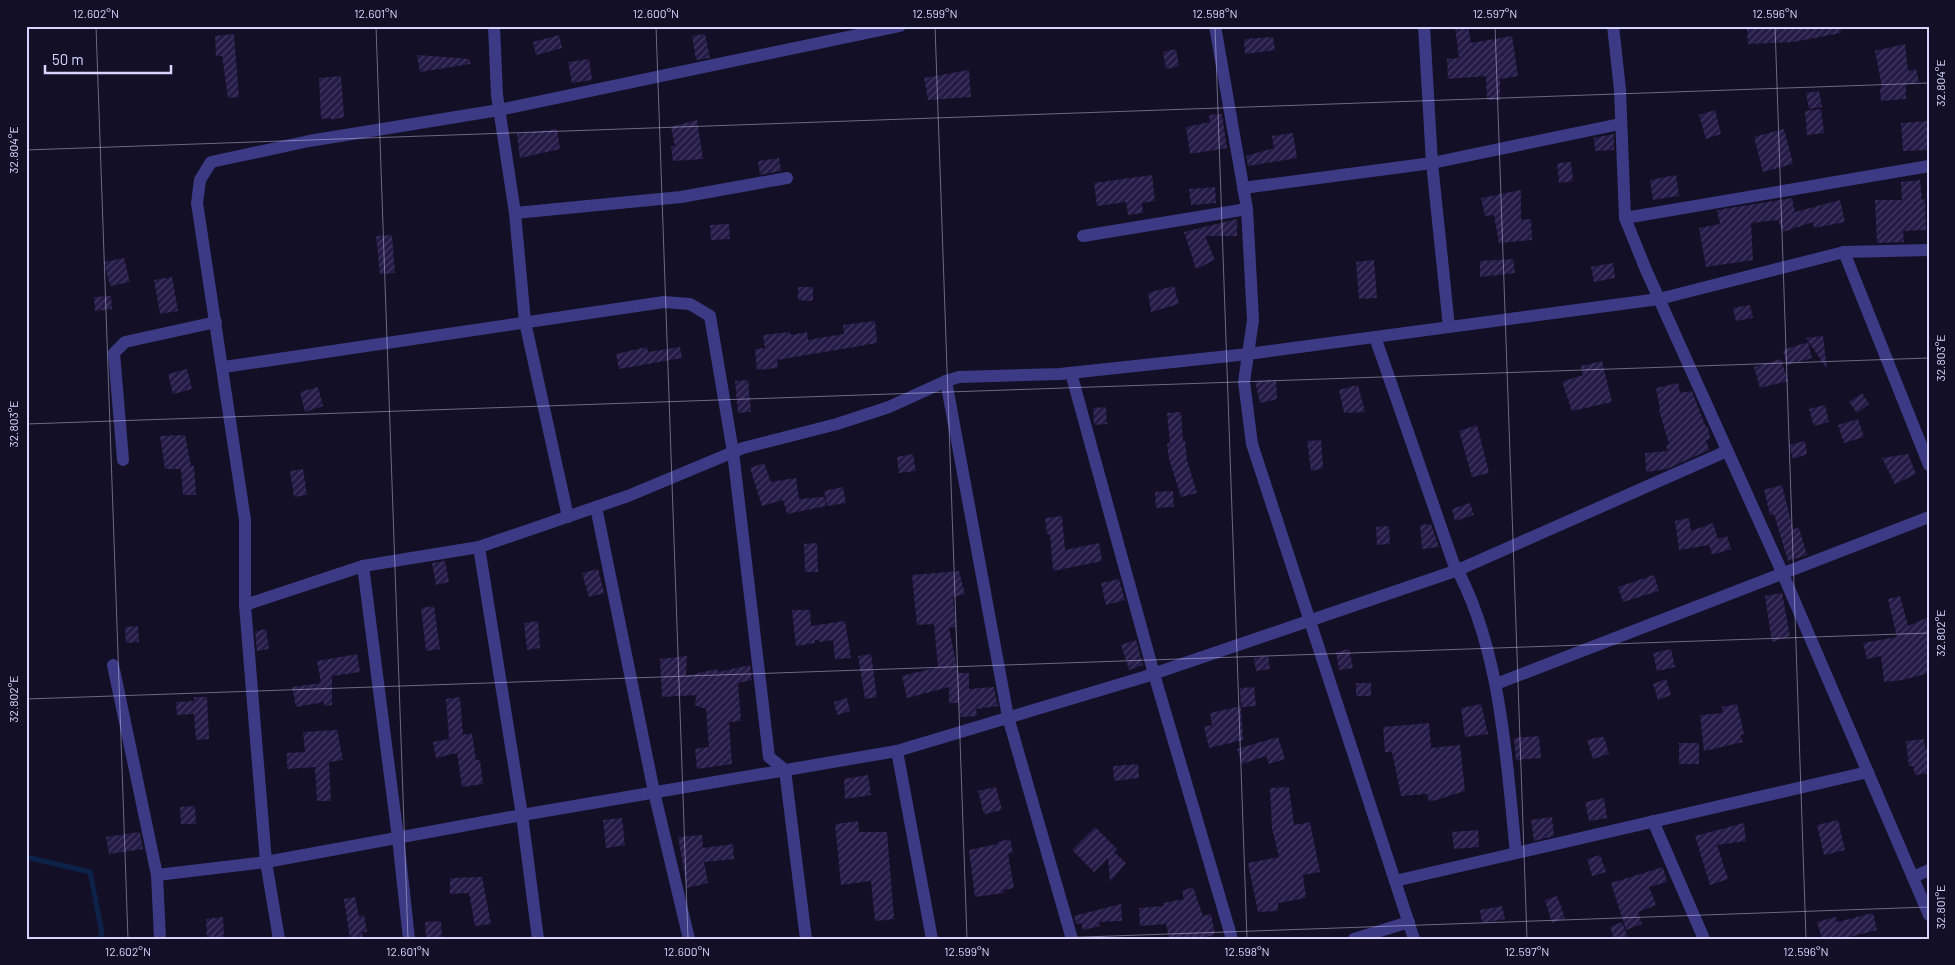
<svg xmlns="http://www.w3.org/2000/svg" width="1955" height="965" viewBox="0 0 1955 965" font-family="Barlow,sans-serif">
	<defs>
		<pattern id="building-hatch" width="6" height="6" patternUnits="userSpaceOnUse" patternTransform="scale(1.25)"><rect width="6" height="6" fill="#241b47"/><path d="M-1 1l2-2M0 6l6-6M5 7l2-2" fill="none" stroke="#433b63"/></pattern>
	</defs>
	<rect width="100%" height="100%" fill="#130f26"/>
	<g fill="none" stroke-linecap="round" stroke-linejoin="round">
		<polyline stroke="#0c2248" stroke-width="5" points="26,857 90,872 102,933 100,939"/>
	</g>
	<g fill="url(#building-hatch)">
		<polygon points="1455,26 1468,26 1471,43 1512,36 1518,76 1500,79 1500,100 1487,100 1486,76 1448,79 1447,59 1459,58"/>
		<polygon points="1747,26 1767,26 1768,29 1797,26 1841,26 1841,33 1793,42 1748,44"/>
		<polygon points="234,34 239,97 228,98 222,56 216,56 215,36"/>
		<polygon points="705,34 710,58 696,60 692,36"/>
		<polygon points="559,35 562,48 536,55 533,42"/>
		<polygon points="1273,37 1275,50 1245,54 1244,39"/>
		<polygon points="1905,44 1908,71 1916,69 1919,82 1906,85 1906,99 1881,101 1880,88 1882,87 1875,51"/>
		<polygon points="1176,49 1179,66 1166,69 1163,52"/>
		<polygon points="417,55 470,59 470,64 420,72"/>
		<polygon points="589,59 592,80 572,83 568,62"/>
		<polygon points="969,70 971,97 928,100 924,78"/>
		<polygon points="341,76 344,117 332,120 331,118 321,119 319,78"/>
		<polygon points="1819,91 1822,107 1809,109 1806,93"/>
		<polygon points="1821,109 1824,133 1807,135 1805,111"/>
		<polygon points="1715,110 1721,134 1706,139 1699,115"/>
		<polygon points="1222,114 1227,148 1190,154 1186,127 1210,122 1209,115"/>
		<polygon points="697,120 703,159 673,161 671,146 675,146 671,127"/>
		<polygon points="1927,121 1929,150 1903,151 1901,123"/>
		<polygon points="557,129 560,149 520,158 517,134"/>
		<polygon points="1784,129 1793,164 1763,172 1754,137"/>
		<polygon points="1293,133 1297,158 1248,166 1246,156 1274,148 1272,136"/>
		<polygon points="1614,134 1614,150 1595,151 1594,138"/>
		<polygon points="779,158 781,171 760,175 758,161"/>
		<polygon points="1571,162 1573,181 1559,183 1557,163"/>
		<polygon points="1152,175 1155,201 1142,203 1143,213 1128,215 1126,202 1097,206 1094,183"/>
		<polygon points="1676,175 1679,196 1653,200 1650,180"/>
		<polygon points="1920,180 1922,200 1925,199 1926,230 1903,231 1904,242 1877,243 1875,200 1902,200 1901,182"/>
		<polygon points="1215,187 1216,203 1191,205 1189,189"/>
		<polygon points="1521,190 1521,220 1531,219 1532,240 1499,243 1494,215 1485,216 1481,198"/>
		<polygon points="1792,198 1795,212 1840,200 1845,222 1814,228 1813,222 1783,232 1778,220 1751,223 1753,260 1706,267 1699,228 1720,224 1717,210"/>
		<polygon points="1237,219 1237,236 1205,236 1215,260 1196,269 1184,232"/>
		<polygon points="729,224 730,239 711,240 710,225"/>
		<polygon points="392,235 395,273 380,274 376,236"/>
		<polygon points="124,258 130,282 110,286 104,262"/>
		<polygon points="1513,259 1515,273 1480,277 1480,261"/>
		<polygon points="1374,260 1377,298 1359,299 1356,262"/>
		<polygon points="1613,263 1615,278 1594,282 1591,267"/>
		<polygon points="172,277 178,311 160,314 154,280"/>
		<polygon points="1174,286 1179,304 1151,312 1148,293"/>
		<polygon points="798,287 813,287 813,301 798,300"/>
		<polygon points="111,296 112,309 95,311 94,297"/>
		<polygon points="1750,305 1753,318 1736,321 1733,308"/>
		<polygon points="875,321 877,343 777,360 778,368 757,370 755,349 765,348 763,335 790,332 791,335 807,332 808,340 844,334 843,325"/>
		<polygon points="1823,336 1827,369 1806,338"/>
		<polygon points="1808,342 1812,358 1787,365 1783,350"/>
		<polygon points="647,347 648,352 680,347 682,358 619,369 616,354"/>
		<polygon points="1781,359 1788,381 1760,388 1754,367"/>
		<polygon points="1602,361 1612,402 1572,411 1562,382 1583,375 1581,366"/>
		<polygon points="187,369 192,389 173,394 168,374"/>
		<polygon points="748,380 751,412 738,413 735,381"/>
		<polygon points="1276,380 1277,399 1260,403 1255,381"/>
		<polygon points="1678,383 1680,393 1692,391 1705,425 1708,427 1710,439 1706,440 1709,450 1667,469 1646,472 1645,453 1668,451 1666,445 1669,444 1659,410 1660,409 1656,388"/>
		<polygon points="1358,385 1365,412 1344,413 1339,390"/>
		<polygon points="318,387 323,406 305,412 300,392"/>
		<polygon points="1862,393 1869,404 1857,413 1849,402"/>
		<polygon points="1825,405 1829,422 1814,426 1809,409"/>
		<polygon points="1106,407 1107,424 1094,425 1093,408"/>
		<polygon points="1181,412 1183,441 1185,441 1187,460 1197,493 1181,497 1169,459 1167,444 1170,443 1167,413"/>
		<polygon points="1858,419 1864,437 1844,443 1838,425"/>
		<polygon points="1477,425 1489,473 1472,477 1459,431"/>
		<polygon points="185,435 191,466 194,466 196,495 183,495 181,469 165,469 160,436"/>
		<polygon points="1321,440 1323,468 1311,471 1307,441"/>
		<polygon points="1805,441 1807,454 1793,459 1789,445"/>
		<polygon points="913,454 916,471 899,473 897,457"/>
		<polygon points="1908,454 1916,474 1895,484 1882,458"/>
		<polygon points="764,463 771,482 796,478 799,499 824,497 826,506 787,514 783,500 762,506 750,468"/>
		<polygon points="303,469 307,495 294,497 290,471"/>
		<polygon points="1782,485 1793,529 1799,528 1807,555 1788,561 1774,514 1770,515 1764,490"/>
		<polygon points="843,487 846,503 827,506 824,491"/>
		<polygon points="1173,491 1174,507 1156,508 1155,492"/>
		<polygon points="1470,503 1474,515 1455,521 1452,509"/>
		<polygon points="1062,516 1065,550 1099,543 1102,561 1053,571 1050,534 1047,534 1045,518"/>
		<polygon points="1689,518 1691,531 1713,523 1718,539 1727,536 1731,549 1712,555 1709,545 1679,550 1675,521"/>
		<polygon points="1431,524 1439,547 1422,549 1420,525"/>
		<polygon points="1389,526 1390,544 1377,545 1376,527"/>
		<polygon points="817,543 818,572 805,572 804,544"/>
		<polygon points="445,561 449,582 436,585 432,563"/>
		<polygon points="598,569 604,593 589,597 582,573"/>
		<polygon points="959,571 965,594 953,597 956,627 949,628 958,673 969,673 969,689 994,687 998,706 976,709 977,716 960,717 959,703 949,703 949,687 907,698 902,676 938,667 934,624 917,625 912,575"/>
		<polygon points="1654,575 1659,591 1623,602 1618,587"/>
		<polygon points="1119,579 1125,600 1106,605 1101,583"/>
		<polygon points="1782,593 1790,636 1772,642 1765,596"/>
		<polygon points="1900,596 1908,626 1929,617 1929,673 1903,680 1884,682 1881,656 1867,659 1863,643 1897,637 1888,599"/>
		<polygon points="434,606 440,649 426,651 421,608"/>
		<polygon points="792,610 810,610 811,626 845,621 851,658 835,659 833,640 819,642 819,640 815,640 815,643 796,646"/>
		<polygon points="538,621 540,648 527,650 524,623"/>
		<polygon points="138,626 139,642 126,643 125,627"/>
		<polygon points="266,629 269,649 257,651 255,631"/>
		<polygon points="1136,640 1143,665 1129,670 1121,645"/>
		<polygon points="1349,649 1353,668 1339,670 1336,652"/>
		<polygon points="1671,649 1675,667 1657,671 1653,653"/>
		<polygon points="357,654 360,672 332,676 332,705 324,706 324,702 296,707 292,687 321,683 317,661"/>
		<polygon points="871,654 877,697 865,699 858,656"/>
		<polygon points="687,656 686,676 717,669 718,672 750,665 752,680 738,683 741,721 729,722 732,764 697,769 695,749 709,747 706,709 694,705 697,695 662,697 660,659"/>
		<polygon points="1268,656 1270,669 1256,671 1254,658"/>
		<polygon points="1666,679 1671,695 1658,700 1653,684"/>
		<rect x="1356" y="683" width="15" height="13"/>
		<polygon points="1254,687 1256,706 1241,707 1243,740 1209,748 1204,727 1212,725 1210,713 1241,706 1240,688"/>
		<polygon points="194,697 207,697 209,739 196,740 194,714 177,715 176,702 194,701"/>
		<polygon points="460,697 463,735 472,733 476,760 480,760 483,784 462,787 457,753 436,758 433,742 449,739 446,699"/>
		<polygon points="847,698 850,711 837,715 834,702"/>
		<polygon points="1481,704 1488,734 1465,737 1461,708"/>
		<polygon points="1737,704 1744,734 1740,735 1743,742 1704,751 1700,715 1723,713 1722,707"/>
		<polygon points="1429,723 1431,748 1460,745 1465,791 1429,802 1427,794 1401,796 1392,752 1385,752 1383,727"/>
		<polygon points="337,730 343,760 329,762 331,801 317,801 315,767 287,769 287,753 305,752 303,732"/>
		<polygon points="1539,736 1541,758 1516,760 1514,738"/>
		<polygon points="1278,737 1285,759 1269,764 1266,756 1242,764 1237,749"/>
		<polygon points="1599,737 1604,737 1609,754 1593,759 1587,740"/>
		<polygon points="1924,739 1925,749 1929,748 1929,773 1915,775 1913,766 1909,766 1906,741"/>
		<rect x="1679" y="743" width="20" height="21"/>
		<polygon points="1138,764 1139,778 1114,781 1113,766"/>
		<polygon points="868,775 871,795 845,799 844,779"/>
		<polygon points="996,787 1002,810 984,814 978,791"/>
		<polygon points="1289,787 1294,825 1310,822 1320,872 1303,875 1306,898 1278,903 1278,911 1258,912 1248,863 1279,857 1272,828 1270,788"/>
		<polygon points="1604,798 1607,818 1589,821 1585,802"/>
		<polygon points="195,806 196,824 181,824 180,807"/>
		<polygon points="1552,817 1554,836 1534,841 1531,820"/>
		<polygon points="622,818 625,845 606,848 603,820"/>
		<polygon points="1838,820 1845,850 1824,855 1817,825"/>
		<polygon points="858,821 859,832 887,832 894,919 875,921 871,881 841,885 835,824"/>
		<polygon points="1744,823 1746,841 1717,845 1728,879 1710,885 1695,836"/>
		<polygon points="1095,827 1117,849 1114,852 1126,863 1110,882 1108,858 1094,872 1072,850"/>
		<polygon points="1478,830 1479,847 1454,849 1452,832"/>
		<polygon points="140,832 143,849 109,854 106,837"/>
		<polygon points="702,835 703,848 733,844 734,859 704,862 708,883 687,888 678,837"/>
		<polygon points="1010,839 1013,853 1008,854 1014,888 1003,890 1004,893 975,897 969,850 997,844 997,842"/>
		<polygon points="1600,855 1606,872 1592,876 1587,859"/>
		<polygon points="1663,867 1667,882 1649,887 1656,905 1638,912 1642,924 1626,930 1611,883"/>
		<polygon points="482,877 491,924 475,926 469,893 450,894 450,878"/>
		<polygon points="1193,887 1203,916 1211,914 1215,935 1196,939 1169,939 1166,924 1140,926 1139,908 1164,906 1163,903 1184,899 1182,891"/>
		<polygon points="1557,896 1565,918 1552,923 1545,900"/>
		<polygon points="355,897 359,917 364,915 367,932 362,932 363,939 350,939 344,899"/>
		<polygon points="1121,904 1122,921 1099,922 1100,926 1083,930 1081,923 1076,924 1074,916"/>
		<polygon points="1502,906 1505,919 1482,923 1480,910"/>
		<polygon points="1873,913 1877,930 1841,939 1822,939 1817,922 1836,917 1837,922"/>
		<polygon points="223,917 224,939 207,939 206,919"/>
		<polygon points="441,921 442,939 426,939 425,922"/>
		<polygon points="1622,922 1628,939 1614,939 1610,927"/>
	</g>
	<g fill="none" stroke-linecap="round" stroke-linejoin="round">
		<g stroke="#3d3a85" stroke-width="12">
			<polyline points="494,26 497,95 515,213 525,322 568,517"/>
			<polyline points="1215,26 1247,209 1253,320 1244,382 1252,444 1414,939"/>
			<polyline points="1424,26 1432,163 1449,327"/>
			<polyline points="1613,26 1620,90 1625,218 1646,270 1782,572 1929,915"/>
			<polyline points="1243,188 1432,163 1620,124"/>
			<polyline points="515,213 681,197 787,178"/>
			<polyline points="1625,218 1929,166"/>
			<polyline points="1083,236 1247,209"/>
			<polyline points="1844,252 1929,465"/>
			<path d="M1375,337L1453,562C1501,646 1506,758 1516,853"/>
			<polyline points="224,367 664,302 690,304 710,316 733,452 769,757 785,770 806,939"/>
			<polyline points="1071,373 1154,674 1232,939"/>
			<polyline points="946,381 1008,717 1072,939"/>
			<polyline points="123,460 114,353 125,342 216,322"/>
			<polyline points="596,507 654,792 689,939"/>
			<polyline points="479,547 522,815 538,939"/>
			<polyline points="363,566 398,838 409,939"/>
			<polyline points="245,605 363,566 479,547 628,496 743,448 837,424 889,407 946,381 959,377 1060,374 1248,354 1659,299 1844,252 1929,250"/>
			<polyline points="113,665 157,875 160,939"/>
			<polyline points="1496,684 1929,517"/>
			<polyline points="897,751 932,939"/>
			<polyline points="1653,821 1704,939"/>
			<polyline points="157,875 266,862 522,815 897,751 1144,677 1458,570 1727,451"/>
			<polyline points="1913,877 1929,870"/>
			<polyline points="1395,881 1868,772"/>
			<polyline points="279,939 266,862 245,605 245,520 197,203 200,180 211,162 309,141 499,110 900,26"/>
			<polyline points="1354,939 1409,922"/>
		</g>
	</g>
	<path fill="none" stroke="#d9d4ff" stroke-width="1" stroke-opacity="0.45" d="M96,26L128,939M376,26L408,939M656,26L688,939M935,26L967,939M1215,26L1247,939M1495,26L1527,939M1775,26L1806,939M26,150L1929,83M26,424L1929,358M26,699L1929,633M1028,939L1929,907"/>
	<rect width="1955" height="965" fill="none" stroke="#130f26" stroke-width="55"/>
	<path d="M45 65v8h126v-8" fill="none" stroke="#d9d4ff" stroke-width="2.5"/>
	<text x="52" y="65" font-size="15" fill="#d9d4ff" stroke="#130f26" stroke-width="4" paint-order="stroke">50 m</text>
	<rect x="28" y="28" width="1900" height="910" fill="none" stroke="#d9d4ff" stroke-width="2"/>
	<g font-size="12" text-anchor="middle" fill="#d9d4ff">
		<text x="96" y="18">12.602°N</text>
		<text x="376" y="18">12.601°N</text>
		<text x="656" y="18">12.600°N</text>
		<text x="935" y="18">12.599°N</text>
		<text x="1215" y="18">12.598°N</text>
		<text x="1495" y="18">12.597°N</text>
		<text x="1775" y="18">12.596°N</text>
		<text transform="translate(1941 83) rotate(-90)" y="4">32.804°E</text>
		<text transform="translate(14 150) rotate(-90)" y="4">32.804°E</text>
		<text transform="translate(1941 358) rotate(-90)" y="4">32.803°E</text>
		<text transform="translate(14 424) rotate(-90)" y="4">32.803°E</text>
		<text transform="translate(1941 633) rotate(-90)" y="4">32.802°E</text>
		<text transform="translate(14 699) rotate(-90)" y="4">32.802°E</text>
		<text transform="translate(1941 907) rotate(-90)" y="4">32.801°E</text>
		<text x="128" y="956">12.602°N</text>
		<text x="408" y="956">12.601°N</text>
		<text x="687" y="956">12.600°N</text>
		<text x="967" y="956">12.599°N</text>
		<text x="1247" y="956">12.598°N</text>
		<text x="1527" y="956">12.597°N</text>
		<text x="1806" y="956">12.596°N</text>
	</g>
</svg>
